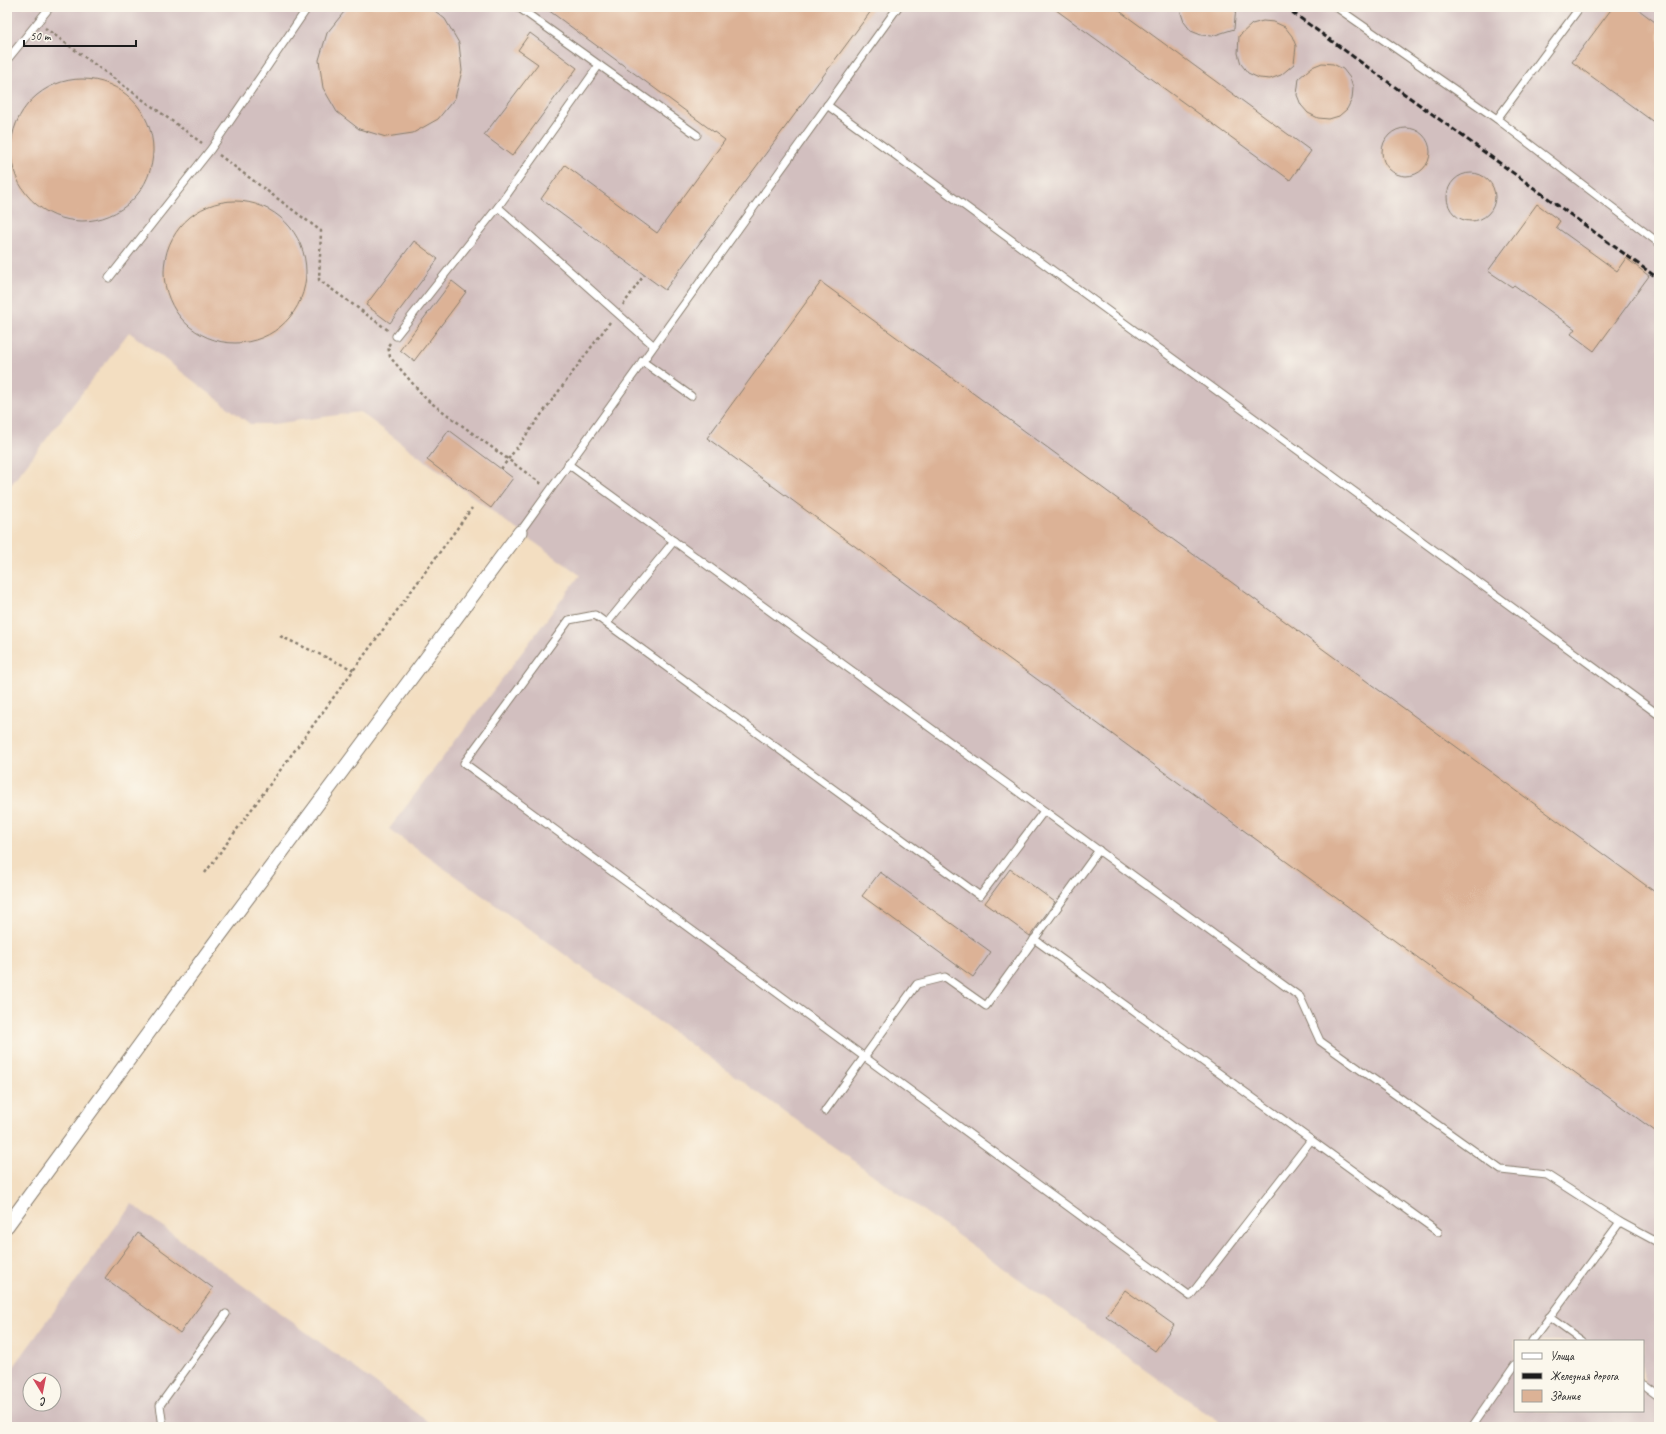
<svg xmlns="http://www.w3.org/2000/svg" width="1666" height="1434" viewBox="0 0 1666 1434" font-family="Caveat,sans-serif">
	<rect width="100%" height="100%" fill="#fbf7ec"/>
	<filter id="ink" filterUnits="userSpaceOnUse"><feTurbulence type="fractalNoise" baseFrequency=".025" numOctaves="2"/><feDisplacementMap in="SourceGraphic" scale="8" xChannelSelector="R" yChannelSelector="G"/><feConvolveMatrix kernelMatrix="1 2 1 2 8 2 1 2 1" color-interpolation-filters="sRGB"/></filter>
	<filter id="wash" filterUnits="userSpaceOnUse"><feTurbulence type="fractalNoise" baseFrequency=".012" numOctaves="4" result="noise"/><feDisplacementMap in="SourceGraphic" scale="16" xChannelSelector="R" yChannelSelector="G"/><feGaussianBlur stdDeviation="0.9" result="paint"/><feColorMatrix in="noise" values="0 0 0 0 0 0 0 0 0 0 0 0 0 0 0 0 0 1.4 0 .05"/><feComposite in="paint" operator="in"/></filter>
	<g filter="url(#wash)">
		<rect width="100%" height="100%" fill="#f3dec1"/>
		<g fill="#d2bfbf" fill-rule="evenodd">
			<path d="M7,7H1659V1427H1226L389,829L580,575L520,532L360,412L273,424H250L129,332L7,490ZM1515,1341H1643V1411H1515Z"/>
			<path d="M132,1204L435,1427H7V1376ZM30,1380H54V1404H30Z"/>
		</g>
		<g id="blocks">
			<g fill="#dcb296">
				<polygon points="352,7 430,7 445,19 459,43 462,71 455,98 438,119 413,133 386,137 359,129 337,112 323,88 319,60 327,33 344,12"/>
				<polygon points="544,7 874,7 665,290 541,199 565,165 657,233 725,140"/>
				<polygon points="1052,7 1114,7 1311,151 1290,180"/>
				<polygon points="1179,7 1236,7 1234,29 1212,36 1201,35 1191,31 1184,22"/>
				<polygon points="1613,7 1635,7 1659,25 1659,126 1572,62"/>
				<polygon points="1263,21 1274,22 1285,27 1292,36 1296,46 1294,64 1281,75 1270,79 1259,78 1248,73 1241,64 1238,53 1239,36 1252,24"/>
				<polygon points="530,33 577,68 512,156 484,135 538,64 518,50"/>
				<polygon points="1322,63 1333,64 1343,69 1350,78 1353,88 1352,99 1347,109 1339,116 1329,119 1318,118 1308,113 1301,105 1297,95 1299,78 1312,67"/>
				<circle cx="82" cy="150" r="71"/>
				<circle cx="1406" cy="152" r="24"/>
				<circle cx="1471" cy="197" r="24"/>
				<circle cx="235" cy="272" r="71"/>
				<polygon points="1537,204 1560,221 1556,227 1617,271 1626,258 1649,276 1594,351 1571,334 1575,329 1514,285 1512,287 1488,271"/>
				<polygon points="414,241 438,259 390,323 366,305"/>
				<polygon points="452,281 466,292 414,361 400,350"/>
				<polygon points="821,282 1659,895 1659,1134 707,438"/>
				<polygon points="449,430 513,478 491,508 427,460"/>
				<polygon points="1010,869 1055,902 1030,936 985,903"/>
				<polygon points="880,872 991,952 973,977 862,896"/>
				<polygon points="138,1233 213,1288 180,1333 105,1278"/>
				<polygon points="1125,1290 1174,1325 1155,1351 1106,1316"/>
			</g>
		</g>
	</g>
	<g filter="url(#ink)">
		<use href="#blocks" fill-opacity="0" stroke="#887d6e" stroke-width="1"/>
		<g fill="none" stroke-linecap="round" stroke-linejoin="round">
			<g stroke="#887d6e" stroke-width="9">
				<g id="lane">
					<polyline points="518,7 697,135"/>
					<polyline points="1336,7 1497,119"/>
					<polyline points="1580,7 1497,119 1659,243"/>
					<polyline points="7,60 50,7"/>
					<polyline points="827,105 1659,715"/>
					<polyline points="498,207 653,345"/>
					<polyline points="109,278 211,149 308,7"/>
					<polyline points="396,336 498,207 599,65"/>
					<polyline points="642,361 691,396"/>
					<polyline points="568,464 1300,997 1320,1041 1501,1170 1547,1175 1620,1222"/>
					<polyline points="520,532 898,7"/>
					<polyline points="607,623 674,541"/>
					<polyline points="1044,811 980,896 595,615 569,620 464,763 1190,1296 1311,1140"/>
					<polyline points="1034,939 1438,1232"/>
					<polyline points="825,1111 917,984 945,977 986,1006 1099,850"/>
					<polyline points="1549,1317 1582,1341"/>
					<polyline points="1532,1341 1620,1222 1659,1243"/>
					<polyline points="1643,1384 1659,1396"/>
					<polyline points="163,1427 160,1405 226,1314"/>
					<polyline points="1472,1427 1515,1365"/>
				</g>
			</g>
			<g stroke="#887d6e" stroke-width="15">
				<polyline id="street" points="7,1226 218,938 520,532"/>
			</g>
			<g stroke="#887d6e" stroke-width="2.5" stroke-dasharray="3 3" stroke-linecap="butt">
				<polyline points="45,28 202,143"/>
				<polyline points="219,155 321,231 319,280 388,330"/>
				<polyline points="623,305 644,275"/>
				<polyline points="390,343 388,346 390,357 426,399 543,485"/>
				<polyline points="501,469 610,322"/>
				<polyline points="280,636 354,670"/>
				<polyline points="205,873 472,508"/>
			</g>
			<use href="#lane" stroke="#fff" stroke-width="7"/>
			<use href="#street" stroke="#fff" stroke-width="13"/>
			<polyline stroke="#1c1c1c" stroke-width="3" stroke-dasharray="6 3" stroke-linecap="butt" points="1285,7 1659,279"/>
		</g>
	</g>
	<rect width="1666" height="1434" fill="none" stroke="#fbf7ec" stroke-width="24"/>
	<rect x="1514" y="1340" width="130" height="72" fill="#fbf7ec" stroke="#a29f99"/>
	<rect x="1522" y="1353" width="20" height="6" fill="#ffffff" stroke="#a29f99"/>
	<text x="1550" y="1360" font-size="12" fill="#1c1c1c">Улица</text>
	<rect x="1522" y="1373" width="20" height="6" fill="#1c1c1c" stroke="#a29f99"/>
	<text x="1550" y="1380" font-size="12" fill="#1c1c1c">Железная дорога</text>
	<rect x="1522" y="1390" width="20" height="12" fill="#dcb296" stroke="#a29f99"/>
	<text x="1550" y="1400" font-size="12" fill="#1c1c1c">Здание</text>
	<g transform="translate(42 1392) rotate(170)"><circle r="19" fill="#fbf7ec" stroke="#a29f99"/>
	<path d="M0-3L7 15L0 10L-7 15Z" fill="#d1495b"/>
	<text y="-6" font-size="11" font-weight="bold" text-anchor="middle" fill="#1c1c1c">С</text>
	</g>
	<path d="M24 40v6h112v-6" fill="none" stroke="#1c1c1c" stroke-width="2"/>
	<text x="30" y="40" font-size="12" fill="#1c1c1c" stroke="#fbf7ec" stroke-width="3" paint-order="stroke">50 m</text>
</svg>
